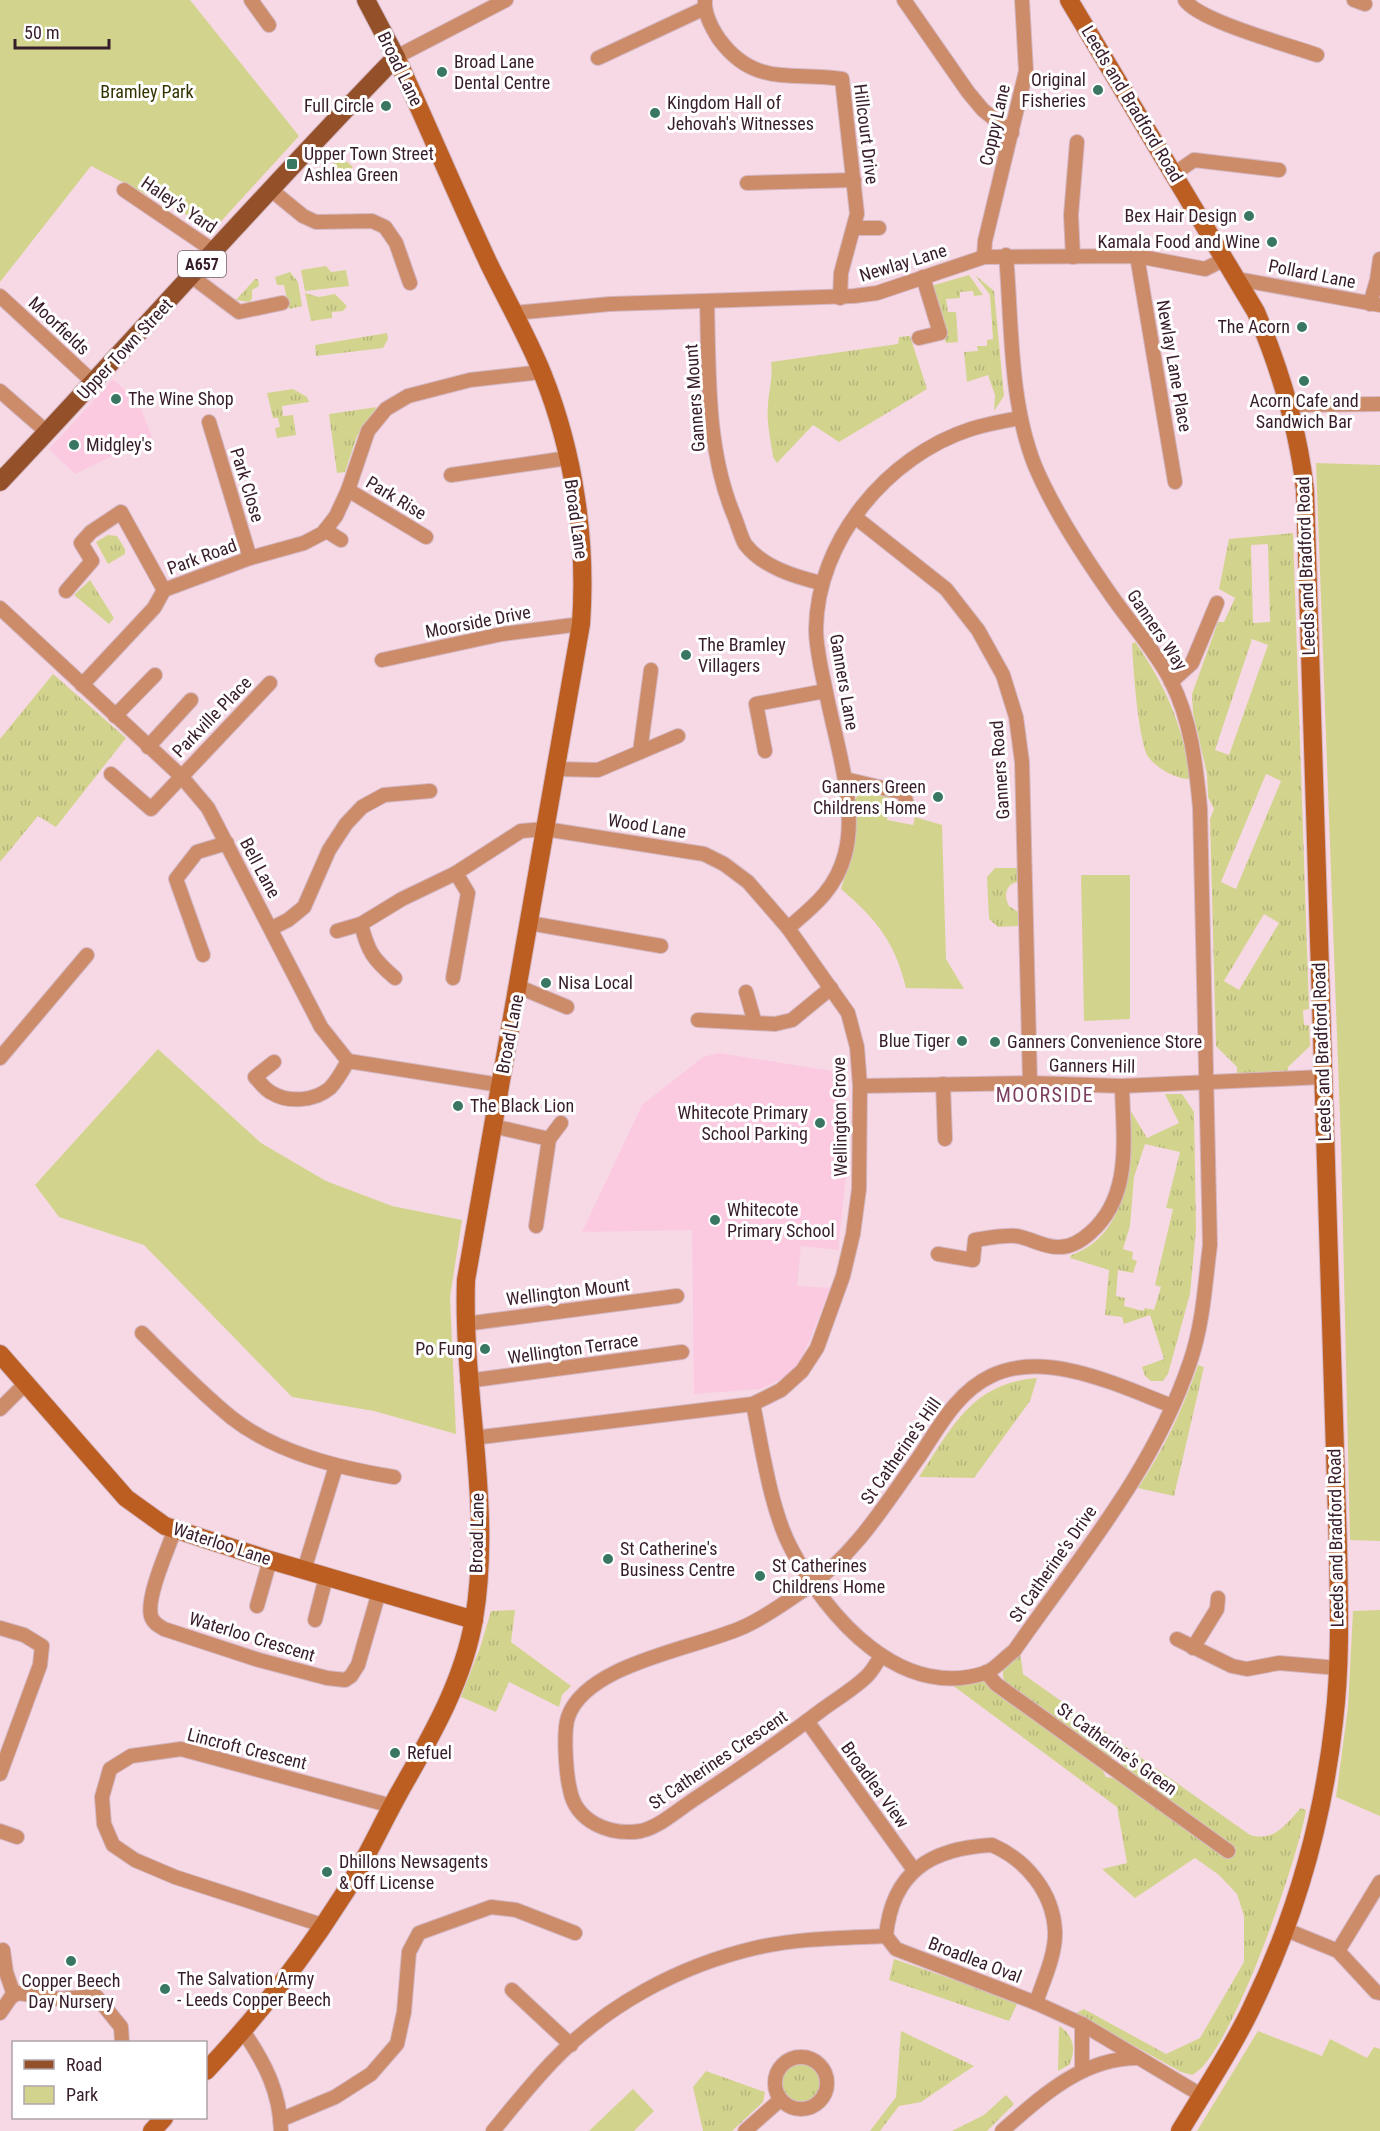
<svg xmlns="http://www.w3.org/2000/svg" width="1380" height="2131" viewBox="0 0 1380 2131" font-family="'Roboto Condensed',sans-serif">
	<defs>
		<pattern id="grass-tufts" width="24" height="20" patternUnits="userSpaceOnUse" patternTransform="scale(1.5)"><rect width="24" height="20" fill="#d2d48e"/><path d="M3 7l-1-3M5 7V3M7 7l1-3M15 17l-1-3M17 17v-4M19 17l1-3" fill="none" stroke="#b5b57b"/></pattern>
	</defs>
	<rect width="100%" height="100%" fill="#f7d9e6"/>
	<g fill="#fbcae1">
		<polygon points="113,379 139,403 152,437 75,474 49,449"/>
		<polygon points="719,1053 845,1073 848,1106 846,1176 838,1250 801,1246 797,1286 830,1288 810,1340 796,1368 778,1381 761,1389 694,1394 692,1230 582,1232 642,1105 703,1057"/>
	</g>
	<g fill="url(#grass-tufts)" fill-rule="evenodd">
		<polygon points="334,151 353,167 344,176 335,167 331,157"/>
		<polygon points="326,266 331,272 346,270 349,286 305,291 301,270"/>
		<polygon points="290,272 298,282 302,306 289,309 284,285 277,285 275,277"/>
		<polygon points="969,275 983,295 974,296 973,291 960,292 960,298 946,299 948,312 956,312 958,342 946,343 931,286"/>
		<polygon points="975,275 994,291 1004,396 994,411 995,395 988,375 967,382 964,352 978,351 977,346 987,346 987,340 993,339 990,295"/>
		<polygon points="255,279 258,279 259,286 252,290 252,299 249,302 236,300"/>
		<polygon points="305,293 319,297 335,294 347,306 343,311 332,312 332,318 311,321"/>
		<polygon points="387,333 388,339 383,348 316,356 315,345"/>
		<path d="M910,336L927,389L839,442L813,425L777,463L773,457C771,441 766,421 768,404C769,390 773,377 771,362L898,344L899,337Z"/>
		<polygon points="293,389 307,397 309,402 282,406 283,416 293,415 296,435 277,438 275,428 280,427 278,418 273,418 267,393"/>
		<polygon points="377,407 357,436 345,472 337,473 329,414"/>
		<path d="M1293,533L1309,1009L1303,1010L1304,1025H1309L1310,1046L1288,1067V1074L1237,1075V1067L1216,1046L1210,819L1214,809L1208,797L1207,774L1193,713L1192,694L1218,622H1224L1235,598L1219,589L1229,539ZM1268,544L1270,622L1253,623L1251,545ZM1252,639L1268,645L1229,755L1215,750ZM1266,774L1281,781L1236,889L1221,882ZM1264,914L1279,923L1239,990L1224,981Z"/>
		<polygon points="108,535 117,536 125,549 125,554 108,564 96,542"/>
		<polygon points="90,580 114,618 109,624 74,595"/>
		<path d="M1135,642C1165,684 1184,728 1190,779C1177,780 1154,767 1147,755C1138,737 1133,667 1132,644Z"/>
		<polygon points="53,674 126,738 56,827 38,816 0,862 0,739"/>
		<path d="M995,868H1017V882C1005,885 1004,896 1009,906L1018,912V926L998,927L989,919L987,877Z"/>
		<path d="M1165,1094H1182L1194,1112L1196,1229L1190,1294L1168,1374L1163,1381H1151L1145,1376L1142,1367L1164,1359L1150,1315L1124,1324L1122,1317L1105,1315L1109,1270L1070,1258L1071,1255C1132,1234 1129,1160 1129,1108L1147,1138L1179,1123ZM1145,1144L1180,1152L1166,1208L1173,1209L1155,1285L1161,1287L1154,1310L1145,1308L1143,1311L1124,1306L1125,1298L1116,1296L1118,1270L1133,1273L1137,1261L1132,1259L1133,1252L1123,1249L1130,1226L1134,1177Z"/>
		<path d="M1198,1365L1204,1367L1174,1496L1138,1488C1164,1449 1183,1409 1198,1365Z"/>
		<path d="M1037,1378L1030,1401L974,1478L919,1477C952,1428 971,1383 1037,1378Z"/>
		<polygon points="515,1610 511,1642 571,1686 562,1695 559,1707 509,1682 496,1712 461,1697 480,1648 491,1611"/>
		<path d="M1020,1651L1023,1674L1250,1835C1274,1842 1285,1825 1301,1808L1306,1810C1299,1856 1230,2058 1192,2075L1181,2072L1076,2013L1084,2009L1166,2054L1200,2038L1244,1962V1916L1237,1894L1219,1875L1195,1858L1135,1898L1102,1869L1127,1863L1117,1807L948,1682L976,1678L981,1680L1100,1765L1106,1777L1119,1779L1230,1858L1236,1848L1123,1770L1121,1761L1113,1757H1105L1005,1682C998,1667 1010,1661 1020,1651Z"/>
		<polygon points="894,1959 1018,2002 1009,2021 889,1980"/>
		<path d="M1059,2026C1073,2034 1077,2050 1069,2065L1058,2071Z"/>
		<polygon points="901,2031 974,2066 921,2102 899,2106 880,2131 870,2131 896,2097"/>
		<circle cx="801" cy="2082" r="22"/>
		<polygon points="706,2071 765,2092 763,2102 732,2131 703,2131 693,2087"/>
		<polygon points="1006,2095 1014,2104 987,2131 952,2131 984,2115"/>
	</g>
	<g fill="#d2d48e">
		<polygon points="0,0 190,0 299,136 214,229 91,166 0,282"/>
		<polygon points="1316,463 1380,465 1380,1541 1350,1540 1341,1145"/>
		<path d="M861,792L889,797L887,820L913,825L915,817L942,825L946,959L964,989L906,988C895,942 877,920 841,889L856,839L855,799Z"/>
		<polygon points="1081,875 1130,875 1130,1019 1084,1021"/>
		<polygon points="158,1049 261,1143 326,1181 392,1206 462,1220 450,1297 456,1434 374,1411 292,1397 144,1245 59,1217 35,1185"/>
		<polygon points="1380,1610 1380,1816 1336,1797 1348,1707 1353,1611"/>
		<polygon points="1258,2031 1322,2056 1330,2039 1367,2058 1374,2047 1380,2049 1380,2131 1197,2131"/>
		<polygon points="633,2089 654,2111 634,2131 589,2131"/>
	</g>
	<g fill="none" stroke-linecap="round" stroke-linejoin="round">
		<g stroke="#d4b7c4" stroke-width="16">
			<g id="street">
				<polyline points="251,0 269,25"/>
				<path d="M705,0C704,14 711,27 719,39C755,88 792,71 842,79L857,214L841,273L840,298"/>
				<polyline points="904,0 968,92 983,110 1012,133"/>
				<path d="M1185,0C1199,21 1289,45 1317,55"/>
				<polyline points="1354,0 1365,4"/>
				<polyline points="396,57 506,0"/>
				<polyline points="598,58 705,8"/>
				<polyline points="1174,174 1194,160 1279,170"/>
				<polyline points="747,183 854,180"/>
				<polyline points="270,189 303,216 316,222 372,221 385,227 396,243 410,283"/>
				<polyline points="124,190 214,251"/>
				<polyline points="854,228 879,228"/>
				<polyline points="1137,256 1175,482"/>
				<polyline points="984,257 985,241 1026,71 1022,0"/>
				<polyline points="1073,257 1071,215 1077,142"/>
				<polyline points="191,276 239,312 282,303"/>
				<polyline points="1237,279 1380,305"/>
				<polyline points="0,296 94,383"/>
				<path d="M707,302C709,374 706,451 735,518C738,526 741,537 745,544C762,567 796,577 821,583"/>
				<polyline points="1370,304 1377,280 1380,259"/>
				<polyline points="514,313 610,304 854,296 877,293 984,257 1137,256 1205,269 1225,259"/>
				<polyline points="919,338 940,333 923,277"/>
				<polyline points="0,391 48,433"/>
				<polyline points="1289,405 1380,404"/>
				<polyline points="209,422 250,558"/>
				<polyline points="451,475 568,458"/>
				<polyline points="348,490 426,537"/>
				<polyline points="855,517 946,589 978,630 1003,675 1016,717 1022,762 1030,1083"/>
				<polyline points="325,530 341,540"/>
				<polyline points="66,591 92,561 81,543 91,532 121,512 164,590"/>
				<polyline points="0,608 181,776 208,808 321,1027 348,1061 500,1085"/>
				<polyline points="382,660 502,634 581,624"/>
				<polyline points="1171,682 1192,663 1217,603"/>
				<polyline points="82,685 154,608 164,590 250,558 304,543 323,533 336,516 348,490 368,431 386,409 408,396 470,380 542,372"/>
				<polyline points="115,716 155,675"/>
				<polyline points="148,747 191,700"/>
				<polyline points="765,751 756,704 825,691"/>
				<polyline points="640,752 651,670"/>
				<polyline points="556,769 598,770 678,736"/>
				<polyline points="111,774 151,809 270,683"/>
				<polyline points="845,779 904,793 907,805"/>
				<polyline points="529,923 661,946"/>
				<polyline points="272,928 288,920 304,907 329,850 346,824 362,807 384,795 430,791"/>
				<path d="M788,928C814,906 836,889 845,854C858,806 835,740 826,692C822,673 816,649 816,629C817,541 887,456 971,429C987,424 1003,421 1020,418"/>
				<polyline points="337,931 361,924"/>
				<polyline points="203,955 176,879 197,852 227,843"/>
				<path d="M395,978C373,959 368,952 361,924L402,899L456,873L521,831L545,829L704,854L724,864L748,882L788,928L848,1013L857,1047L860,1086L859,1189L853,1234L843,1276L817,1348L802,1371L781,1390L753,1404L473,1438"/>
				<polyline points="453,978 468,893 456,873"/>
				<polyline points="519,987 567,1007"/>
				<polyline points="746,992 755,1023"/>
				<polyline points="698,1020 775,1024 792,1020 831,988"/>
				<polyline points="0,1058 87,955"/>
				<path d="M274,1062L255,1077C260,1082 265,1090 272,1093C288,1103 315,1101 330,1088C337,1081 343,1070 348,1061"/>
				<polyline points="943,1084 945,1139"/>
				<polyline points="860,1086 1030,1083 1122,1086 1323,1077"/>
				<polyline points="493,1126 549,1139 536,1226"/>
				<polyline points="549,1139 561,1123"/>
				<path d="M938,1254L973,1260L975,1240C988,1238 1003,1235 1016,1236C1030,1238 1043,1247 1057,1247C1069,1248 1081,1241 1090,1233C1133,1196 1123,1137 1122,1086"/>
				<polyline points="465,1324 677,1296"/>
				<path d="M142,1333C171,1362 200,1392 232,1418C277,1453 339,1468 394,1477"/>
				<polyline points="467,1381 682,1352"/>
				<path d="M753,1404C762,1448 771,1512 792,1550C828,1618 900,1700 985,1673C995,1670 1005,1657 1014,1651C1078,1559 1154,1470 1190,1362C1203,1325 1205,1284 1210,1245L1200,808C1196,765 1191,720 1171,681C1155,650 1131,624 1111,595C1083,555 1054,511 1035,466C1009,401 1012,324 1006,255"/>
				<polyline points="0,1409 25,1384"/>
				<path d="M175,1529C168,1549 146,1597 151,1616C153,1623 159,1626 164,1629L259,1660L327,1678L345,1680L351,1676L358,1665L379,1592"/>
				<polyline points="304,1570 336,1466"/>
				<polyline points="257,1606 270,1560"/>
				<polyline points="315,1620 326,1577"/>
				<polyline points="0,1628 24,1635 42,1646 40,1665 0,1774"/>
				<polyline points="1177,1639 1232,1666 1247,1669 1279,1663 1338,1668"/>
				<polyline points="1193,1648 1217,1609 1218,1598"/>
				<path d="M881,1656C877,1662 873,1670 867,1676C855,1688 838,1698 823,1709C781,1741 737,1771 693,1800C678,1810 659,1827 641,1831C610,1836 576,1822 570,1790C566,1774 563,1732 568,1717C586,1664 693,1649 741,1628C763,1619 784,1603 804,1590C854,1556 885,1505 919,1457C939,1427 957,1392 991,1376C1045,1349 1120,1386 1172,1406"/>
				<polyline points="986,1672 996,1684 1228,1851"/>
				<polyline points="807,1721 914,1870"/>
				<polyline points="0,1831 17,1837"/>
				<path d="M992,1845C1026,1860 1053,1892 1055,1931C1056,1955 1043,1981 1036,2003L896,1949L886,1936C892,1872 931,1848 992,1845Z"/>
				<polyline points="322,1925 175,1877 135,1860 113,1845 104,1824 102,1797 110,1769 131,1756 181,1749 392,1806"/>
				<polyline points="1284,1929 1338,1951 1376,1992 1380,1993"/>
				<polyline points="3,1950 6,1972 14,1995"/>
				<polyline points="1338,1951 1380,1882"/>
				<polyline points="512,1990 571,2045"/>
				<polyline points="1036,2003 1082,2024 1201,2095"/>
				<polyline points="0,2013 11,1997 18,1993 60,1999 96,1996 121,2027 122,2042"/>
				<path d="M243,2031C265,2063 280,2092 281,2131"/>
				<circle cx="801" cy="2083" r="26"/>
				<polyline points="1082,2069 1082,2024"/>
				<polyline points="280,2120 335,2097 371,2074 397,2044 404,2012 409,1952 419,1933 491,1907 516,1910 575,1933"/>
				<path d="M493,2131C512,2108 531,2084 552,2062C606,2005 679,1966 755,1948C798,1938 843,1938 886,1936"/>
				<polyline points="745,2131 780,2100"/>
				<path d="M1002,2131C1042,2096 1082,2058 1138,2058"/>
			</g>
		</g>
		<g stroke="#d4b7c4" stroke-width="20">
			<g id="secondary">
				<path d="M1069,0L1256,312C1280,369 1298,427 1305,490L1338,1547C1339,1605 1341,1663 1334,1721C1323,1820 1295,1919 1251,2009C1231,2051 1204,2091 1180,2131"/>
				<polyline points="0,1354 126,1498 165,1526 270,1560 474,1620"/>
				<path d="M206,2071C256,2018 303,1959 342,1897C364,1864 380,1827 399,1793C430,1738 463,1683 474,1619C493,1507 462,1393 466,1280L581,624C587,540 574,453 543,375C528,337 507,301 489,264C457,196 428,126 396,57"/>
				<polyline points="152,2131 164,2118"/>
			</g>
		</g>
		<g stroke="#d4b7c4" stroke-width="20">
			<path id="primary" d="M0,482C133,341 261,196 396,57L366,0"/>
		</g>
		<use href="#street" stroke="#cd8c69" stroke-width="14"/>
		<use href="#secondary" stroke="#bc5e21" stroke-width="18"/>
		<use href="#primary" stroke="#945028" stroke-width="18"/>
	</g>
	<g fill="#3a7762" stroke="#fff" stroke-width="2">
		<circle cx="442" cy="72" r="6"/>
		<circle cx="1098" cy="90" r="6"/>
		<circle cx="386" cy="106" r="6"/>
		<circle cx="655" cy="113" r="6"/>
		<rect x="286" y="158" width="12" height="12" rx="3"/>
		<circle cx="1249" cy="216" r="6"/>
		<circle cx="1272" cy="242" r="6"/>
		<circle cx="1302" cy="327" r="6"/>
		<circle cx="1304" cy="381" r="6"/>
		<circle cx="116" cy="399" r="6"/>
		<circle cx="74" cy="445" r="6"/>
		<circle cx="686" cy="655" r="6"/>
		<circle cx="938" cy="797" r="6"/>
		<circle cx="546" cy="983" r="6"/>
		<circle cx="962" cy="1041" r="6"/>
		<circle cx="995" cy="1042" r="6"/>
		<circle cx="458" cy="1106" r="6"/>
		<circle cx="820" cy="1123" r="6"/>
		<circle cx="715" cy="1220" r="6"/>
		<circle cx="485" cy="1349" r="6"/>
		<circle cx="608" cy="1559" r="6"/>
		<circle cx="760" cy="1576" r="6"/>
		<circle cx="395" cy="1753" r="6"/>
		<circle cx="327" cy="1872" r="6"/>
		<circle cx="71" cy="1961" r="6"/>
		<circle cx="165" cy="1989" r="6"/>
	</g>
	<g text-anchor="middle" stroke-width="6" stroke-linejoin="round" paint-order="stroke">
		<rect fill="#fff" stroke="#73606a" stroke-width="1.5" x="178" y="251" width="48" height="26" rx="4.5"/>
		<g font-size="16" font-weight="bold" fill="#371c2a">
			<text x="202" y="270">A657</text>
		</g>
		<g font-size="18" fill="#371c2a" stroke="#fff" text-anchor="start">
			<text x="454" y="68">Broad Lane<tspan x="454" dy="21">Dental Centre</tspan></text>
			<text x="1086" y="86" text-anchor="end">Original<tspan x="1086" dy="21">Fisheries</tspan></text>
			<text x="667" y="109">Kingdom Hall of<tspan x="667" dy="21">Jehovah's Witnesses</tspan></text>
			<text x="374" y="112" text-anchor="end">Full Circle</text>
			<text x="304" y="160">Upper Town Street<tspan x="304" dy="21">Ashlea Green</tspan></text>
			<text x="1237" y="222" text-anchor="end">Bex Hair Design</text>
			<text x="1260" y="248" text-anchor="end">Kamala Food and Wine</text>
			<text x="1290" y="333" text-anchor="end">The Acorn</text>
			<text x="128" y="405">The Wine Shop</text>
			<text x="1304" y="407" text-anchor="middle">Acorn Cafe and<tspan x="1304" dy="21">Sandwich Bar</tspan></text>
			<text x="86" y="451">Midgley's</text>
			<text x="698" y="651">The Bramley<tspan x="698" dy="21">Villagers</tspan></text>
			<text x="926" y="793" text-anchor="end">Ganners Green<tspan x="926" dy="21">Childrens Home</tspan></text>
			<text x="558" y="989">Nisa Local</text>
			<text x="950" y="1047" text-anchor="end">Blue Tiger</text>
			<text x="1007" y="1048">Ganners Convenience Store</text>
			<text x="470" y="1112">The Black Lion</text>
			<text x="808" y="1119" text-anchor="end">Whitecote Primary<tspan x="808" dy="21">School Parking</tspan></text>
			<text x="727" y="1216">Whitecote<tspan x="727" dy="21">Primary School</tspan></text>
			<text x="473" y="1355" text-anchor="end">Po Fung</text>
			<text x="620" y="1555">St Catherine's<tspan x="620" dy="21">Business Centre</tspan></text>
			<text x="772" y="1572">St Catherines<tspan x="772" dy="21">Childrens Home</tspan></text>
			<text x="407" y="1759">Refuel</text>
			<text x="339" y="1868">Dhillons Newsagents<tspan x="339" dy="21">&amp; Off License</tspan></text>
			<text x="177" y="1985">The Salvation Army<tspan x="177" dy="21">- Leeds Copper Beech</tspan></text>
			<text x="71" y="1987" text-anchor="middle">Copper Beech<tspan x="71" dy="21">Day Nursery</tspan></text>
		</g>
		<g font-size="18" fill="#371c2a" stroke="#fff">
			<text transform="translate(400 69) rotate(64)" y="6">Broad Lane</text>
			<text transform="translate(1132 104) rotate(59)" y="6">Leeds and Bradford Road</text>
			<text transform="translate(995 125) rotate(-77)" y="6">Coppy Lane</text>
			<text transform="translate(866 134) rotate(83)" y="6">Hillcourt Drive</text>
			<text transform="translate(179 205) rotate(34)" y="6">Haley's Yard</text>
			<text transform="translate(903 263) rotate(-17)" y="6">Newlay Lane</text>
			<text transform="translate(1312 274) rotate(11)" y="6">Pollard Lane</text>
			<text transform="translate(59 326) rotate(43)" y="6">Moorfields</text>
			<text transform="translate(125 349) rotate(-47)" y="6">Upper Town Street</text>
			<text transform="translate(1174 366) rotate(80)" y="6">Newlay Lane Place</text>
			<text transform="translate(695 398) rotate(-94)" y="6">Ganners Mount</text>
			<text transform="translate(247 485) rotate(73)" y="6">Park Close</text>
			<text transform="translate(396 498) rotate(31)" y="6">Park Rise</text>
			<text transform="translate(576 519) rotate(82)" y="6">Broad Lane</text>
			<text transform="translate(202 557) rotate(-20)" y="6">Park Road</text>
			<text transform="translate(1306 566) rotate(-92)" y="6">Leeds and Bradford Road</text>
			<text transform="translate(478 622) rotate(-11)" y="6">Moorside Drive</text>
			<text transform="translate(1157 630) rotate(56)" y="6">Ganners Way</text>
			<text transform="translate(844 682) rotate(80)" y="6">Ganners Lane</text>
			<text transform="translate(212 717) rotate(-46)" y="6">Parkville Place</text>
			<text transform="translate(1000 770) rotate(-94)" y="6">Ganners Road</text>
			<text transform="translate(647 826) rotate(9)" y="6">Wood Lane</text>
			<text transform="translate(260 868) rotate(62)" y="6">Bell Lane</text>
			<text transform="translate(510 1034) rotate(-79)" y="6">Broad Lane</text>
			<text transform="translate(1322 1052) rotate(-92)" y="6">Leeds and Bradford Road</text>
			<text transform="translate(1092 1066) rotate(1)" y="6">Ganners Hill</text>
			<text transform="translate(840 1117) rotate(-91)" y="6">Wellington Grove</text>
			<text transform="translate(568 1292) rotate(-7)" y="6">Wellington Mount</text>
			<text transform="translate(573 1349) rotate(-8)" y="6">Wellington Terrace</text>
			<text transform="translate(901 1451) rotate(-55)" y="6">St Catherine's Hill</text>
			<text transform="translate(477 1533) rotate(-89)" y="6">Broad Lane</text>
			<text transform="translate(1336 1538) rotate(-91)" y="6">Leeds and Bradford Road</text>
			<text transform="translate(222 1544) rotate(18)" y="6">Waterloo Lane</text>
			<text transform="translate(1053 1564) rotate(-55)" y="6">St Catherine's Drive</text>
			<text transform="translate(252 1637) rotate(17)" y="6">Waterloo Crescent</text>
			<text transform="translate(247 1749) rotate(14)" y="6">Lincroft Crescent</text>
			<text transform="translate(1117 1749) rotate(36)" y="6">St Catherine's Green</text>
			<text transform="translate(718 1760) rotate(-34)" y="6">St Catherines Crescent</text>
			<text transform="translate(875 1785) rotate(54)" y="6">Broadlea View</text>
			<text transform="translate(975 1960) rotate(21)" y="6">Broadlea Oval</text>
		</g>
		<g font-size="18" fill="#353400" stroke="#fff">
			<text x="147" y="98">Bramley Park</text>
		</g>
		<g font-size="20" letter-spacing="1.5" fill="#7c3e5e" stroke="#fff">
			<text x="1045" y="1102">MOORSIDE</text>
		</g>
	</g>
	<rect x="12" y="2041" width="195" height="78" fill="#ffffff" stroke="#afa4aa" stroke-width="1.5"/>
	<rect x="24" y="2060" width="30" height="9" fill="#945028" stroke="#afa4aa" stroke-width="1.5"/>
	<text x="66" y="2071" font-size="18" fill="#371c2a">Road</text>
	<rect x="24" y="2086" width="30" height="18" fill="#d2d48e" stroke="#afa4aa" stroke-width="1.5"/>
	<text x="66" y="2101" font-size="18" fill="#371c2a">Park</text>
	<path d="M15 39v9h94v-9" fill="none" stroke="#371c2a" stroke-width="3"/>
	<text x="24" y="39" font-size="18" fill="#371c2a" stroke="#ffffff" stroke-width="4.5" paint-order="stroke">50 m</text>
</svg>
